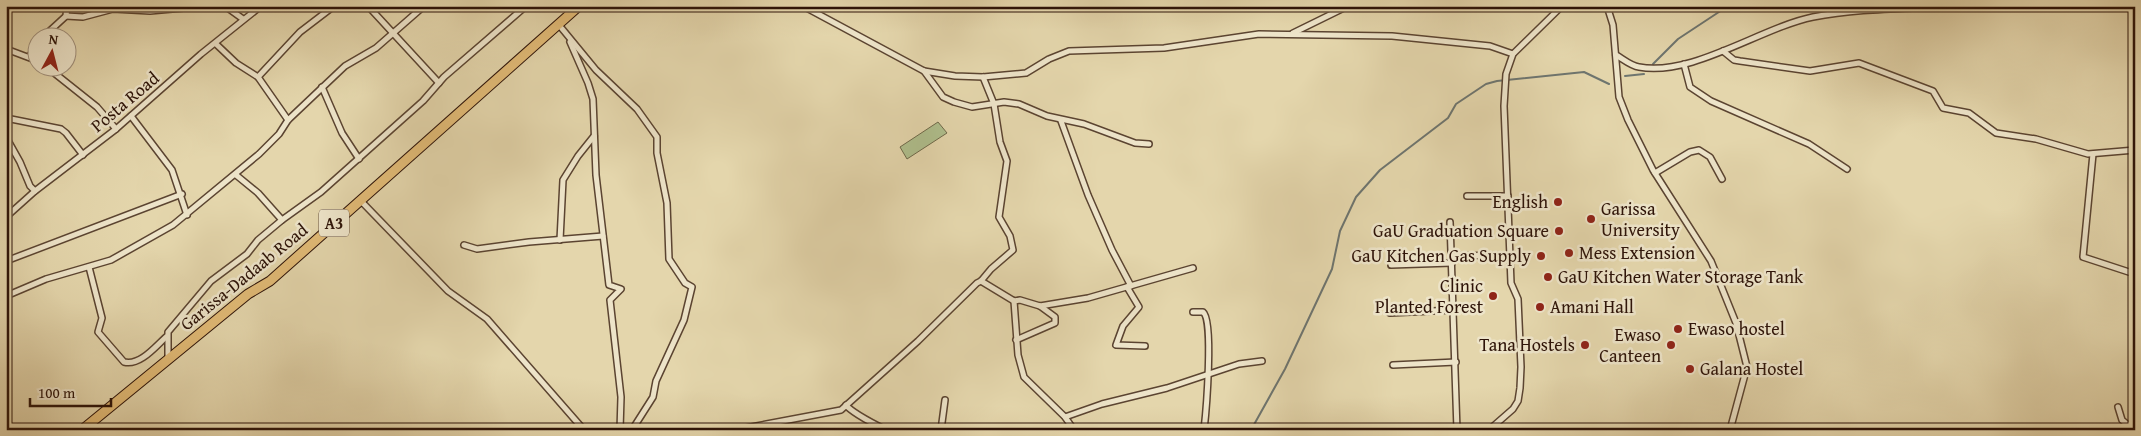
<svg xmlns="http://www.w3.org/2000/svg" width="2141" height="436" viewBox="0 0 2141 436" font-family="'Gentium Book Plus',serif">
	<rect width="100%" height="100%" fill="#e4d6ac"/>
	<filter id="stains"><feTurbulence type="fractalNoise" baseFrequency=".004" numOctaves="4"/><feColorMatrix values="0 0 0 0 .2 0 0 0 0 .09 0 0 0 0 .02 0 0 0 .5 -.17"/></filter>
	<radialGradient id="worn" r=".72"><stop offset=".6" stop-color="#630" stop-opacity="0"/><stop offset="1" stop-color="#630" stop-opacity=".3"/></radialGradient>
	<polygon fill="#afbf8d" stroke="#6e694a" points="938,122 947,133 907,159 900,147"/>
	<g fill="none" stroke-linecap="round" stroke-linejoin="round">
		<g stroke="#6e756f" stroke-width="2">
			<polyline points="1653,64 1678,39 1728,6"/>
			<polyline points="1625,76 1644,74"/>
			<polyline points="1251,430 1285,369 1332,269 1340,231 1356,197 1380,170 1448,118 1456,104 1486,84 1497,81 1584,72 1609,84"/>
		</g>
		<g stroke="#5b4431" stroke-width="8">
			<g id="street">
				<polyline points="225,6 243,19"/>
				<polyline points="368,6 439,83"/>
				<polyline points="803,6 924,71 955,76 983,77 1026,73 1049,59 1069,51 1164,48 1259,34 1392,36 1490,46 1513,54"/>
				<polyline points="1607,6 1613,25 1619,97 1628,120 1653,170 1711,261 1736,323 1747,367 1730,430"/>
				<polyline points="66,16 83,17 113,9 150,11 206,6"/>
				<polyline points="559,25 596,70 637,109 657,137 657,153 667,203 669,259 685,283 692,287 684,320 656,381 653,397 632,430"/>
				<polyline points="1293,33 1348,6"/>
				<polyline points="42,38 66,16 67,6"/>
				<polyline points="570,42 588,83 593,99 596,175 609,285 621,289 610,300 621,397 620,430"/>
				<polyline points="216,44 236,63 258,77 288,120"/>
				<polyline points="6,49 38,61"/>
				<polyline points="1723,51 1734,60 1740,61 1810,71 1859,63 1933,91 1943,108 1969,113 1996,133 2036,139 2088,154 2135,150"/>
				<path d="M1616,55C1623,59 1631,66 1639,67C1692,77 1760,28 1813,17C1860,8 1906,9 1953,6"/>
				<polyline points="29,57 38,45"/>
				<polyline points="1684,64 1690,87 1711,101 1809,144 1847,169"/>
				<polyline points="48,68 97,107 116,129"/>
				<polyline points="924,71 943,97 954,102 972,107 1004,102 1019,104 1047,116 1084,124 1135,143 1149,144"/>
				<polyline points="258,77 300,32 334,6"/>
				<polyline points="322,87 342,133 359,159"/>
				<polyline points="131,116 172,170 187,215"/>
				<polyline points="6,118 61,129 66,133 83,155"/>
				<polyline points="1061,121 1088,195 1112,250 1131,286"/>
				<polyline points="6,137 20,162 30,186 35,191"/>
				<polyline points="2093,154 2083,257 2135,274"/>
				<polyline points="1655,173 1690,152 1699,150 1710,157 1722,179"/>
				<polyline points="236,175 258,193 282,220"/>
				<polyline points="1467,196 1508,196"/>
				<polyline points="360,200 448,291 487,319 584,430"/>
				<polyline points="6,217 35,191 116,129 201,54 261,6"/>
				<polyline points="1450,222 1457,430"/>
				<polyline points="560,240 563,180 578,156 594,136"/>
				<polyline points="464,245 477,249 529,242 603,236"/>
				<polyline points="1452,256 1510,255"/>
				<polyline points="6,261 182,194"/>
				<polyline points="1391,265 1452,263"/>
				<path d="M89,267L102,318L98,332L124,362C140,366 155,347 166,337"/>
				<polyline points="981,281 1014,301 1020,300 1040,306 1088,298 1193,268"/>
				<polyline points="1127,287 1139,307 1123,326 1116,345 1145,346"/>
				<polyline points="6,296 46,279 111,260 173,225 259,154 279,134 288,120 345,66 376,48 424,6"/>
				<polyline points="1014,301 1018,355 1024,377 1065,417 1074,430"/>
				<path d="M1193,312H1203C1214,320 1206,413 1204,430"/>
				<polyline points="1390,313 1453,310"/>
				<polyline points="1016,340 1055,323 1055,317 1040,306"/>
				<polyline points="168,360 168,332 211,281 247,254 258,240 282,220 321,192 423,101 444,77 526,6"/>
				<polyline points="1393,365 1456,362"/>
				<path d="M846,405C852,413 876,425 886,430"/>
				<polyline points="2118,407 2122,420 2134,430"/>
				<polyline points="1065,417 1102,404 1167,388 1239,364 1262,361"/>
				<polyline points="735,430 841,410 918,341 977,283 981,281 991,269 1013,250 1010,236 999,217 1007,161 1000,142 994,104 983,77"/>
				<polyline points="941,430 945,400"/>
				<polyline points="1489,430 1513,409 1518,401 1520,388 1521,367 1518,299 1511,283 1504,106 1506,74 1513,54 1562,6"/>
			</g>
		</g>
		<g stroke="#2d1308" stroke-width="11">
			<polyline id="highway" points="82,430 248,294 270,281 579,6"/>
		</g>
		<use href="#street" stroke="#ede4c9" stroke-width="5"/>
		<use href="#highway" stroke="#e2bb76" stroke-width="9"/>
	</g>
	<g fill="#8f2418" stroke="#ede4c9" stroke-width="2">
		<circle cx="1558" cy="202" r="5"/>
		<circle cx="1591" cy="219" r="5"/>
		<circle cx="1559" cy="231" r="5"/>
		<circle cx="1569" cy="253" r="5"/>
		<circle cx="1541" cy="256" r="5"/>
		<circle cx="1548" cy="277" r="5"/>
		<circle cx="1493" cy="296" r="5"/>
		<circle cx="1540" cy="307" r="5"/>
		<circle cx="1678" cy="329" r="5"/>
		<circle cx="1585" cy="345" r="5"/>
		<circle cx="1671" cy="345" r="5"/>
		<circle cx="1690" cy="369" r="5"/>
	</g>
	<g text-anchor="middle" stroke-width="5" stroke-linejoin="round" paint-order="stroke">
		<rect fill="#ede4c9" stroke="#675242" stroke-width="1" x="319" y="209.5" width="30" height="27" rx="4"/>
		<g font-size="16" font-weight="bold" fill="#2d1308">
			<text x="334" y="229">A3</text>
		</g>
		<g font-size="18" fill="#2d1308" stroke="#ede4c9">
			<text transform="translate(125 102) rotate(-40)" y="6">Posta Road</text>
			<text transform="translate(244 277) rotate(-39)" y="6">Garissa-Dadaab Road</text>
		</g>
		<g font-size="18" fill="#2d1308" stroke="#ede4c9" text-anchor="end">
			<text x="1548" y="208">English</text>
			<text x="1601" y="215" text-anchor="start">Garissa<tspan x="1601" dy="21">University</tspan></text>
			<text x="1549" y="237">GaU Graduation Square</text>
			<text x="1579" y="259" text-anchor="start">Mess Extension</text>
			<text x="1531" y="262">GaU Kitchen Gas Supply</text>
			<text x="1558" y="283" text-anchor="start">GaU Kitchen Water Storage Tank</text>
			<text x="1483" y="292">Clinic<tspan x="1483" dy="21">Planted Forest</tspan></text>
			<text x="1550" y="313" text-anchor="start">Amani Hall</text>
			<text x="1688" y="335" text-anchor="start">Ewaso hostel</text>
			<text x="1661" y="341">Ewaso<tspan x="1661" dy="21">Canteen</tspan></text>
			<text x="1575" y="351">Tana Hostels</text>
			<text x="1700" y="375" text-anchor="start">Galana Hostel</text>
		</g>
	</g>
	<rect width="2141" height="436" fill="none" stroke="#e4d6ac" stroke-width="25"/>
	<rect x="8" y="8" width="2126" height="421" fill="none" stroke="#2d1308" stroke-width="2.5"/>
	<rect x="12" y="12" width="2116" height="411" fill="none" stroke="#2d1308"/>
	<g transform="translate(52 52) rotate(7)"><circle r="24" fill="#ede4c9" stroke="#a0907c"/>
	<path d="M0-4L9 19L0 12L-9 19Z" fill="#8f2418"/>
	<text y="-8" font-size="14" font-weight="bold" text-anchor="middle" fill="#2d1308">N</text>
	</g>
	<path d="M30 398v8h81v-8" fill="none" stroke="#2d1308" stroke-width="2.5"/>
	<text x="38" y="398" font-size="15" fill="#2d1308" stroke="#ede4c9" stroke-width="4" paint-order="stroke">100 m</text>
	<rect width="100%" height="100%" filter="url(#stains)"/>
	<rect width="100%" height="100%" fill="url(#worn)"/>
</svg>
